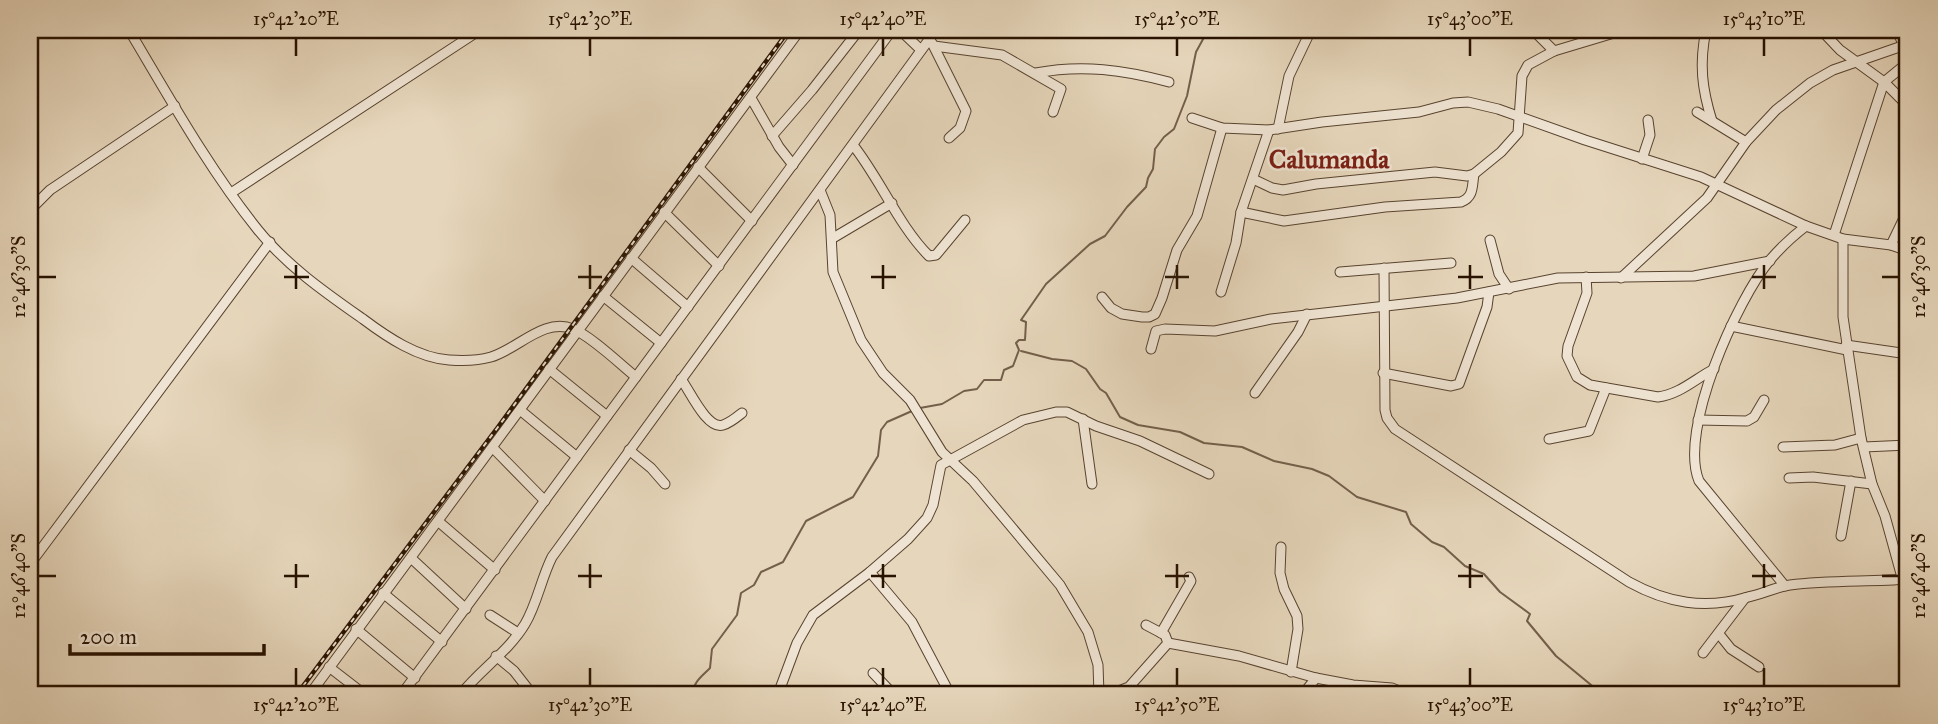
<svg xmlns="http://www.w3.org/2000/svg" width="1938" height="724" viewBox="0 0 1938 724" font-family="'IM FELL Great Primer',serif">
	<rect width="100%" height="100%" fill="#e6d6bb"/>
	<filter id="stains"><feTurbulence type="fractalNoise" baseFrequency=".00286" numOctaves="4"/><feColorMatrix values="0 0 0 0 .2 0 0 0 0 .09 0 0 0 0 .02 0 0 0 .5 -.17"/></filter>
	<radialGradient id="worn" r=".72"><stop offset=".6" stop-color="#630" stop-opacity="0"/><stop offset="1" stop-color="#630" stop-opacity=".3"/></radialGradient>
	<g fill="none" stroke-linecap="round" stroke-linejoin="round">
		<g stroke="#735f4a" stroke-width="2">
			<polyline points="1021,351 1052,359 1072,361 1086,369 1100,389 1106,393 1120,417 1138,425 1180,432 1204,443 1242,447 1274,461 1312,469 1329,476 1357,497 1406,512 1411,524 1432,542 1444,547 1465,566 1484,574 1500,592 1530,614 1527,621 1556,656 1602,694"/>
			<polyline points="920,408 942,404 964,391 977,389 984,380 1001,380 1004,370 1013,366 1019,350 1016,343 1019,340 1025,340 1026,322 1021,320 1046,284 1090,244 1105,236 1127,207 1146,187 1148,178 1153,169 1155,149 1164,137 1174,129 1187,96 1196,52 1208,30"/>
			<path d="M693,694C693,682 702,676 710,668L712,649L737,615L741,593L754,585L761,572L783,562L806,521L853,497L878,456L881,430L887,422L912,411"/>
		</g>
		<g stroke="#58432f" stroke-width="11">
			<g id="minor">
				<path d="M129,30C169,97 209,169 258,230C287,266 326,293 363,319C387,337 418,358 449,360C463,361 477,361 491,357C518,349 544,317 573,329C591,336 620,364 636,377"/>
				<polyline points="900,30 921,50"/>
				<polyline points="1533,30 1554,51"/>
				<path d="M1706,30C1699,64 1702,89 1712,121"/>
				<polyline points="1821,30 1840,50 1884,82 1908,106"/>
				<polyline points="1896,30 1904,45 1908,82"/>
				<polyline points="932,43 966,111 960,128 949,138"/>
				<polyline points="934,46 1002,55 1061,89 1053,112"/>
				<path d="M1036,73C1082,64 1124,70 1169,82"/>
				<polyline points="751,98 779,147 793,165"/>
				<polyline points="1697,112 1746,142"/>
				<polyline points="1192,118 1222,128 1269,130 1322,122 1419,112 1453,103 1468,102 1498,109 1585,140 1701,177 1806,226 1843,239 1891,245 1908,251"/>
				<polyline points="1278,129 1289,76 1311,30"/>
				<polyline points="772,136 812,90 859,30"/>
				<path d="M853,145C880,179 899,226 929,256L936,255L965,220"/>
				<polyline points="1642,159 1650,135 1648,120"/>
				<polyline points="698,167 752,221"/>
				<polyline points="1253,179 1272,188 1283,190 1316,184 1435,172 1467,176 1474,174 1501,152 1518,133 1522,76 1528,65 1554,51 1624,30"/>
				<polyline points="820,190 830,215 833,272 861,340 883,373 910,400 942,452 973,481 1060,585 1088,632 1098,665 1099,694"/>
				<polyline points="231,193 480,30"/>
				<polyline points="30,210 50,190 175,106"/>
				<polyline points="664,212 719,266"/>
				<path d="M1241,212L1284,221L1385,207L1461,202C1474,197 1472,186 1474,174"/>
				<polyline points="1834,235 1884,82 1906,64"/>
				<polyline points="833,238 892,203"/>
				<polyline points="1843,239 1843,317 1861,438 1872,484 1885,516 1908,599"/>
				<polyline points="1490,240 1499,274 1509,289"/>
				<polyline points="1891,245 1905,216"/>
				<polyline points="631,258 688,307"/>
				<path d="M1384,268L1385,410L1387,418L1395,429L1629,582C1667,603 1705,610 1748,597C1762,594 1776,587 1790,585C1829,580 1869,582 1908,579"/>
				<polyline points="1340,272 1451,263"/>
				<path d="M1586,277L1587,293L1568,346L1567,356L1577,377L1590,385L1658,397C1680,394 1695,379 1714,369"/>
				<polyline points="1621,278 1707,198 1746,142 1776,110 1810,83 1833,70 1908,44"/>
				<polyline points="1221,292 1236,243 1241,212 1269,130"/>
				<polyline points="603,296 661,343"/>
				<polyline points="1102,297 1111,308 1122,314 1142,317 1149,317 1155,314 1162,298 1177,250 1197,216 1222,128"/>
				<polyline points="1731,326 1847,350"/>
				<polyline points="1846,345 1908,354"/>
				<polyline points="1151,349 1156,331 1165,329 1215,331 1271,319 1457,298 1558,278 1694,276 1770,261"/>
				<polyline points="549,369 607,416"/>
				<polyline points="1383,373 1451,386 1459,384 1487,307 1489,292"/>
				<path d="M681,379C690,391 707,430 723,425C730,423 737,417 742,413"/>
				<polyline points="1255,393 1298,332 1307,314"/>
				<polyline points="520,410 577,457"/>
				<polyline points="1083,419 1092,484"/>
				<polyline points="1698,420 1747,421 1754,417 1764,400"/>
				<polyline points="1549,439 1589,431 1606,388"/>
				<polyline points="1783,447 1835,445 1861,438"/>
				<polyline points="1864,447 1908,445"/>
				<polyline points="493,448 545,501"/>
				<polyline points="629,450 651,468 665,484"/>
				<polyline points="1789,478 1813,477 1872,484"/>
				<polyline points="439,522 495,570"/>
				<polyline points="1841,536 1851,481"/>
				<polyline points="1281,547 1280,573 1284,589 1297,616 1298,629 1291,672"/>
				<polyline points="411,558 466,609"/>
				<polyline points="30,564 270,242"/>
				<polyline points="870,572 912,622 950,694"/>
				<path d="M1785,586L1699,481C1678,430 1737,300 1770,260C1781,247 1793,236 1806,226"/>
				<polyline points="383,593 442,642"/>
				<polyline points="490,615 518,633"/>
				<polyline points="356,629 415,678"/>
				<polyline points="1161,633 1191,581 1189,577"/>
				<polyline points="1719,634 1731,649 1759,667"/>
				<polyline points="1168,643 1239,656 1316,678 1353,685 1392,688 1406,694"/>
				<polyline points="1703,653 1745,598"/>
				<polyline points="496,656 514,671 532,694"/>
				<polyline points="329,667 364,694"/>
				<polyline points="873,673 893,694"/>
				<polyline points="310,694 800,30"/>
				<polyline points="402,694 892,30"/>
				<path d="M461,694C480,670 509,651 525,624C537,604 541,579 552,557L936,30"/>
				<polyline points="778,694 797,643 813,615 870,572 908,539 927,518 933,505 941,465 1023,420 1056,412 1067,412 1096,426 1140,441 1209,474"/>
				<polyline points="1111,694 1129,687 1168,643 1165,635 1146,625"/>
				<polyline points="1303,694 1316,678"/>
			</g>
		</g>
		<use href="#minor" stroke="#efe4d3" stroke-width="9"/>
		<g stroke="#281200" stroke-width="4.5">
			<polyline id="rail" points="297,694 498,427 789,30"/>
		</g>
		<use href="#rail" stroke="#efe4d3" stroke-width="2" stroke-dasharray="5" stroke-linecap="butt"/>
	</g>
	<path fill="none" stroke="#281200" stroke-width="2.5" d="M296,38V56M590,38V56M883,38V56M1177,38V56M1470,38V56M1764,38V56M296,265V289M590,265V289M883,265V289M1177,265V289M1470,265V289M1764,265V289M38,277H56M284,277H309M578,277H602M871,277H896M1165,277H1189M1458,277H1483M1752,277H1776M1882,277H1899M296,564V588M590,564V588M883,564V588M1177,564V588M1470,564V588M1764,564V588M38,576H56M284,576H309M578,576H602M871,576H896M1165,576H1189M1458,576H1483M1752,576H1776M1882,576H1899M296,668V686M590,668V686M883,668V686M1177,668V686M1470,668V686M1764,668V686"/>
	<g text-anchor="middle" stroke-width="5" stroke-linejoin="round" paint-order="stroke">
		<g font-size="26" font-weight="bold" fill="#7a1f14" stroke="#efe4d3">
			<text x="1329" y="168">Calumanda</text>
		</g>
	</g>
	<rect width="1938" height="724" fill="none" stroke="#e6d6bb" stroke-width="77"/>
	<path d="M70 644v10h194v-10" fill="none" stroke="#281200" stroke-width="3.5"/>
	<text x="80" y="644" font-size="21" fill="#281200" stroke="#efe4d3" stroke-width="5" paint-order="stroke">200 m</text>
	<rect x="38" y="38" width="1861" height="648" fill="none" stroke="#281200" stroke-width="2.5"/>
	<g font-size="18" text-anchor="middle" fill="#281200">
		<text x="296" y="25">15°42'20"E</text>
		<text x="590" y="25">15°42'30"E</text>
		<text x="883" y="25">15°42'40"E</text>
		<text x="1177" y="25">15°42'50"E</text>
		<text x="1470" y="25">15°43'00"E</text>
		<text x="1764" y="25">15°43'10"E</text>
		<text transform="translate(19 277) rotate(-90)" y="6">12°46'30"S</text>
		<text transform="translate(1919 277) rotate(-90)" y="6">12°46'30"S</text>
		<text transform="translate(19 576) rotate(-90)" y="6">12°46'40"S</text>
		<text transform="translate(1919 576) rotate(-90)" y="6">12°46'40"S</text>
		<text x="296" y="711">15°42'20"E</text>
		<text x="590" y="711">15°42'30"E</text>
		<text x="883" y="711">15°42'40"E</text>
		<text x="1177" y="711">15°42'50"E</text>
		<text x="1470" y="711">15°43'00"E</text>
		<text x="1764" y="711">15°43'10"E</text>
	</g>
	<rect width="100%" height="100%" filter="url(#stains)"/>
	<rect width="100%" height="100%" fill="url(#worn)"/>
</svg>
